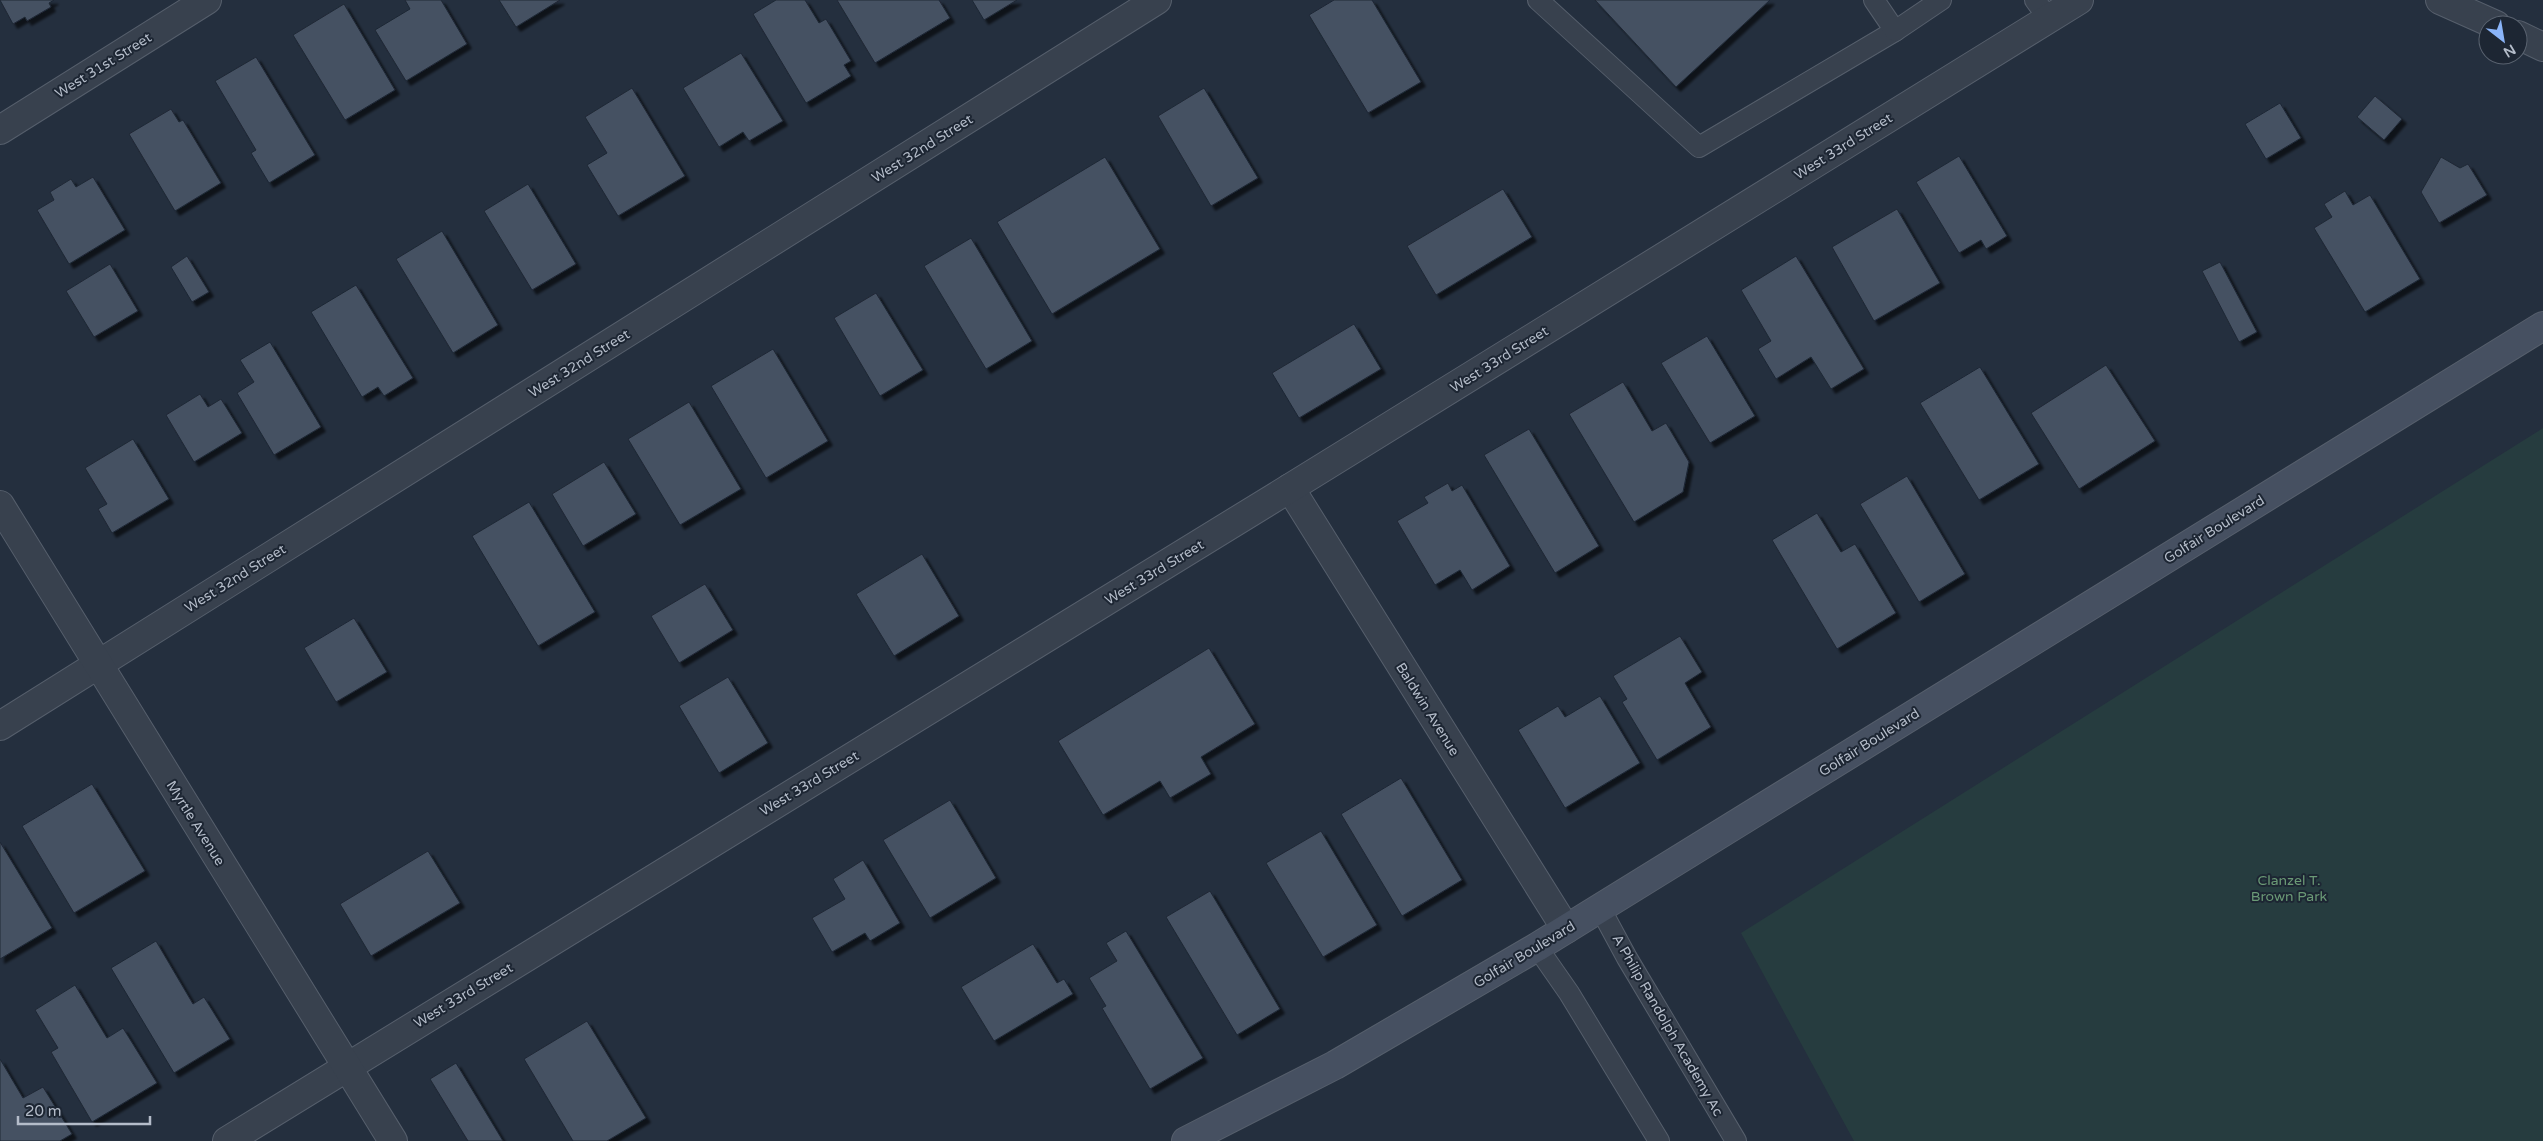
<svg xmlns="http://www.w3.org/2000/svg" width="2543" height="1141" viewBox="0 0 2543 1141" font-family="'Varela Round',sans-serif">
	<defs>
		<filter id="shadow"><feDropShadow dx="4.5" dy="4.5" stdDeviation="1" flood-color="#0009"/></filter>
	</defs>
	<rect width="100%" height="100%" fill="#242f3e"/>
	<polygon fill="#263c3f" points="2543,428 2543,1141 1854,1141 1741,933"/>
	<g fill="#455162" stroke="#1f2835" filter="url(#shadow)">
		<polygon points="0,0 54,0 49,3 51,7 27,21 25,17 13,24"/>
		<polygon points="405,0 441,0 467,44 406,81 375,30 410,9"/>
		<polygon points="499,0 560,0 516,27"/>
		<polygon points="776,0 805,0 819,23 826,19 851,61 844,65 851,76 806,103 753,14"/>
		<polygon points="837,0 939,0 950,18 875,63"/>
		<polygon points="972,0 1017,0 984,20"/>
		<polygon points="1334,0 1372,0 1421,82 1368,113 1309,15"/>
		<polygon points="1595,0 1770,0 1676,87"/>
		<polygon points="344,4 395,90 345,120 293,35"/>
		<polygon points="741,53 783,121 749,141 743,132 719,147 683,88"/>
		<polygon points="256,57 315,155 269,183 251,153 256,150 215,81"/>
		<polygon points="632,88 685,176 618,216 587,165 607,153 585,117"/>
		<polygon points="1204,88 1258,178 1211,206 1158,116"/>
		<polygon points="2375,96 2402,119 2384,140 2357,117"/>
		<polygon points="2280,103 2301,138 2266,159 2245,124"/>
		<polygon points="171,109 179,122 183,120 221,183 175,211 129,134"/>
		<polygon points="1959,156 2007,236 1986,249 1981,240 1959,253 1916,182"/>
		<polygon points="1105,157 1160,249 1052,314 997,222"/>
		<polygon points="2441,157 2460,168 2468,164 2487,195 2439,223 2421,192"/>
		<polygon points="93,177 125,230 69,264 37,210 54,200 50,192 71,179 76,187"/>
		<polygon points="528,184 576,264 532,290 484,211"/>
		<polygon points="1503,189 1532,237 1436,295 1407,246"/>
		<polygon points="2345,191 2353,205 2370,195 2420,279 2365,312 2314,228 2332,217 2324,204"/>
		<polygon points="1897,209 1940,283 1874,321 1832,247"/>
		<polygon points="442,231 498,325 453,353 396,259"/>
		<polygon points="971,238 1032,341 986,369 924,266"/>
		<polygon points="187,256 209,292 192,302 171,267"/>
		<polygon points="1796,256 1864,369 1831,389 1811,357 1776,379 1758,349 1771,341 1741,290"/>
		<polygon points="2220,262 2257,332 2239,342 2202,271"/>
		<polygon points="110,264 138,311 94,337 66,291"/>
		<polygon points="356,285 413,378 384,396 378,387 362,397 311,312"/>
		<polygon points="876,293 923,370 880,396 834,318"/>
		<polygon points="1354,324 1381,369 1299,418 1272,373"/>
		<polygon points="1707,336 1755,416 1710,443 1661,363"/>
		<polygon points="270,342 321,427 274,455 237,393 254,382 240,360"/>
		<polygon points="773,349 828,441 766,478 711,386"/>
		<polygon points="2106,365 2155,441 2079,489 2031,413"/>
		<polygon points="1980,367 2039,464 1979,500 1920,403"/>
		<polygon points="1623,382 1652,431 1666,423 1689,462 1683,492 1634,522 1569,414"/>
		<polygon points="200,394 208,407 221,399 242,433 194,462 166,415"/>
		<polygon points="689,402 741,489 680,525 628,439"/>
		<polygon points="1529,429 1599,546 1555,573 1484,455"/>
		<polygon points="133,439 169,499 112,533 98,509 107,504 85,468"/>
		<polygon points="604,462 636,514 583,546 552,494"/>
		<polygon points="1907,476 1965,574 1919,602 1860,504"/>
		<polygon points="1448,483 1452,491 1462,485 1510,566 1472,590 1460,570 1435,585 1397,521 1428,503 1424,497"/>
		<polygon points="529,502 595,612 538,646 472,536"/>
		<polygon points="1817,513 1841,552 1855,544 1896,613 1837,649 1772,540"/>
		<polygon points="922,554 959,616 894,656 856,594"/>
		<polygon points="705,584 733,630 679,663 651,616"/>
		<polygon points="354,618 387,672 336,702 304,648"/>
		<polygon points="1680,636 1702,672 1685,683 1711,727 1657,760 1622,702 1627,699 1613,676"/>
		<polygon points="1209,648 1255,724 1201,757 1211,774 1170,798 1160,781 1103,815 1058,741"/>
		<polygon points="728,677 768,743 719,773 679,706"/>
		<polygon points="1600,696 1640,763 1565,808 1518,730 1558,706 1565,717"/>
		<polygon points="1401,778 1462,880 1402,916 1341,814"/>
		<polygon points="92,784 145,871 74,913 22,826"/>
		<polygon points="950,800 996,878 930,918 883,840"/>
		<polygon points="1321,831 1377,925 1323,957 1266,863"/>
		<polygon points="0,842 52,928 0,959"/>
		<polygon points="428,851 460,903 371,956 340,904"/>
		<polygon points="863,860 900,923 870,941 865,933 832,952 812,918 845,899 833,879"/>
		<polygon points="1210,891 1280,1009 1237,1035 1166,917"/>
		<polygon points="1126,931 1203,1058 1150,1089 1102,1008 1106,1006 1089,978 1117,961 1106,943"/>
		<polygon points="156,941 193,1004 204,997 230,1039 174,1073 111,968"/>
		<polygon points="1033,944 1057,983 1064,979 1073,994 994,1041 961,987"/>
		<polygon points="75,985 107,1038 123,1028 157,1083 92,1122 51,1052 58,1048 35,1010"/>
		<polygon points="587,1021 646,1118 607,1141 573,1141 524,1059"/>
		<polygon points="0,1059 23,1098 43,1087 72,1134 60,1141 0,1141"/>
		<polygon points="456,1063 503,1141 468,1141 430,1079"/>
	</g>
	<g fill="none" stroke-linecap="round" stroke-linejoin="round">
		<g stroke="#565f6c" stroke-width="22">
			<g id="service">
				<polyline points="1538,0 1699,147 1895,31"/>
				<polyline points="1874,0 1895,31 1941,0"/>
				<polyline points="2035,0 2049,19"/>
				<polyline points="1600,908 1627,958 1736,1141"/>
				<polyline points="1537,947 1569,993 1659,1141"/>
			</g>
		</g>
		<g stroke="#565f6c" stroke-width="30">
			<g id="minor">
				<polyline points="0,130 207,0"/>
				<polyline points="1290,488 1566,929"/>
				<polyline points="0,726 1157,0"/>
				<polyline points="227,1141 1290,488 2079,0"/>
			</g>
		</g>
		<g stroke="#565f6c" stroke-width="30">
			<g id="tertiary">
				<polyline points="2440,0 2496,25"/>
				<polyline points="2518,35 2543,47"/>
				<polyline points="0,505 393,1141"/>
			</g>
		</g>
		<g stroke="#565f6c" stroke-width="30">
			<polyline id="secondary" points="1186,1141 1335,1065 1537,947 2543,326"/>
		</g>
		<use href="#service" stroke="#38414e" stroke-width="20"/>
		<use href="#minor" stroke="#38414e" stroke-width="28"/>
		<use href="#tertiary" stroke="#38414e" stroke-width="28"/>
		<use href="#secondary" stroke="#465061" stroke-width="28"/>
	</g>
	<g text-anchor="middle" stroke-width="4" stroke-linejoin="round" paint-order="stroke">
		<g font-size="14" fill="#b4bcc9" stroke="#1d2633">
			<text transform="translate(103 65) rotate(-32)" y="5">West 31st Street</text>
			<text transform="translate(1843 146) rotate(-32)" y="5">West 33rd Street</text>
			<text transform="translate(922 148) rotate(-32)" y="5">West 32nd Street</text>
			<text transform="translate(1499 359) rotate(-32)" y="5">West 33rd Street</text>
			<text transform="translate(579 363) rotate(-32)" y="5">West 32nd Street</text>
			<text transform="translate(2214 529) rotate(-32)" y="5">Golfair Boulevard</text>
			<text transform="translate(1154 572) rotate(-31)" y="5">West 33rd Street</text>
			<text transform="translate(235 578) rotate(-32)" y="5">West 32nd Street</text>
			<text transform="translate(1428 709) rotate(58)" y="5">Baldwin Avenue</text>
			<text transform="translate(1869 742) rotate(-32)" y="5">Golfair Boulevard</text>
			<text transform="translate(809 783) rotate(-31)" y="5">West 33rd Street</text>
			<text transform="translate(196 823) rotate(58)" y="5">Myrtle Avenue</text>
			<text transform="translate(1524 954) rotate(-31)" y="5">Golfair Boulevard</text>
			<text transform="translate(463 995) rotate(-31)" y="5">West 33rd Street</text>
			<text transform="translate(1668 1025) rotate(60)" y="5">A Philip Randolph Academy Ac</text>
		</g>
		<g font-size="14" fill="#6b9a76" stroke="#1d2633">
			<text x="2289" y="885">Clanzel T.<tspan x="2289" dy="16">Brown Park</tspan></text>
		</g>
	</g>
	<g transform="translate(2503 40) rotate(149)"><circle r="24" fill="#1d2633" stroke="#59626f"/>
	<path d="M0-4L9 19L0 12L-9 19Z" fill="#8ab4f8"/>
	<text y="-8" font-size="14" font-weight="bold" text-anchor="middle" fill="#b4bcc9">N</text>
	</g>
	<path d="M18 1116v8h132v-8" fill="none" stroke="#b4bcc9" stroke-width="2.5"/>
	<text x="25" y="1116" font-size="15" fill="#b4bcc9" stroke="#1d2633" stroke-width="4" paint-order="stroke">20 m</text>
</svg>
